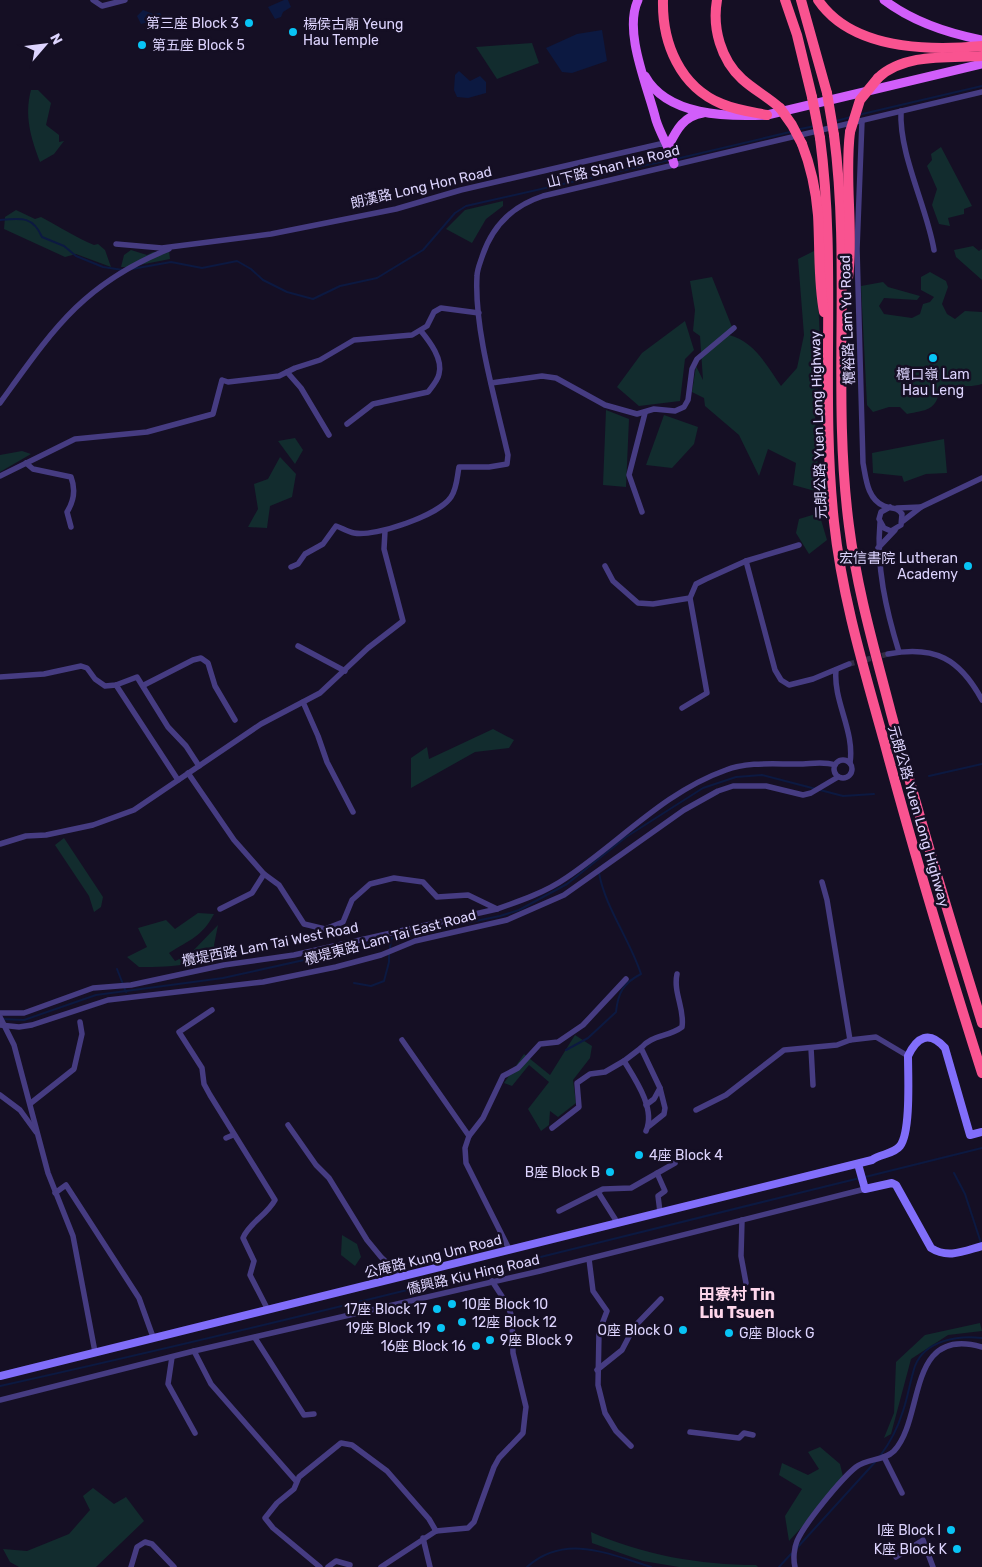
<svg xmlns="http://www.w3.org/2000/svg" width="982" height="1567" viewBox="0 0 982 1567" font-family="Rubik,'Noto Sans TC',sans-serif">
	<rect width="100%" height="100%" fill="#150f24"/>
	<g fill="#122c2e">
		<polygon points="532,43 539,63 497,79 476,47"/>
		<path d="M31,90H38L51,103L46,125L59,135V142L64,141L54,154L40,162C31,138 24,116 31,90Z"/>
		<polygon points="941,147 972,206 964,209 964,214 948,218 950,226 939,224 932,205 937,189 927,166 932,160 931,154"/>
		<polygon points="503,201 503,206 486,219 472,243 446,229 465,210"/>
		<path d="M16,210L35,219L41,217C60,227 75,237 94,245L98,244L105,250L111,267L76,254L65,257L4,229L5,217Z"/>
		<polygon points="973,246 979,251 982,249 982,280 956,257 954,250"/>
		<polygon points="131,250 147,255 153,252 169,251 170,259 129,267 121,267 124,255"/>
		<path d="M816,250L821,364L815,415L819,492L793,485L796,463L768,449L759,476L739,435L705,406L704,398L692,392L696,366L703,380L700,336L693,331L695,310L690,281L712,277L734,332L729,335C754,341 767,366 781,386L797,368L804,335L798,259Z"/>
		<path d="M930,272L946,281L948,287L942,304L947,314L955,319L965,311L982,312V384C967,389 954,382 940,389C936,411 926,410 907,414L900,407H889L873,412L867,405L861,286L883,282L888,287L920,296L917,300L884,298L879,306L884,314L912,318L920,314L923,304L930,302L934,297L921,290V277Z"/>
		<polygon points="685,321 694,350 685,359 680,401 639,406 617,387 642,353"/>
		<polygon points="606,410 629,419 626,487 603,485"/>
		<polygon points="664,415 698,427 694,444 672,468 646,465"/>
		<polygon points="295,438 303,450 295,464 278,441"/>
		<polygon points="944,439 947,473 926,474 904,482 902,476 873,473 872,453"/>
		<polygon points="22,451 31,454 0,472 0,455"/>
		<polygon points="280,457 296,474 292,497 270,506 267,528 248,527 258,509 254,484 268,479"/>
		<polygon points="819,513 827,540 809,554 796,533 799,519"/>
		<polygon points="493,729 514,740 509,748 475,752 411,788 411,758 427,747 429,759"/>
		<polygon points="64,838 103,897 101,907 94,912 89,896 55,845"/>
		<path d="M198,913L214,914C202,937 189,940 169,953L175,961L190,954L218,925L214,945L219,957C207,958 202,962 192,963C174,967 157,967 139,967L127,957L147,947L138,928L166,920L175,929Z"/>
		<polygon points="575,1035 592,1046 590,1058 573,1080 576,1103 558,1117 550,1111 549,1125 541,1131 528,1109 549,1082 529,1065 512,1086 504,1083 524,1054 550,1075"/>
		<polygon points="342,1235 357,1244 361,1257 355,1266 341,1255"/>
		<polygon points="980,1323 982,1331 948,1335 911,1359 891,1434 884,1438 894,1413 896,1362 925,1335"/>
		<polygon points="820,1447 840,1464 844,1481 789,1541 785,1516 802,1489 779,1475 782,1463 808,1475 819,1469 808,1452"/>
		<polygon points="93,1488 114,1504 126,1497 144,1521 96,1567 19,1567 10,1562 3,1549 27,1551 69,1534 90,1510 83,1496"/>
		<path d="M591,1532C643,1555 700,1565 756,1565L758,1567H679L643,1561L592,1543Z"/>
	</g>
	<g fill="#0c1941">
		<polygon points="284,0 288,0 291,7 283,12 281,17 275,19 268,7"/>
		<polygon points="143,10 153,14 160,13 163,18 141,24 137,16"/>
		<polygon points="602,30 607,61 572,73 562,72 546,48 577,34"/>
		<polygon points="459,71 470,81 480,76 486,82 486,93 468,98 457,97 454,90 455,75"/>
	</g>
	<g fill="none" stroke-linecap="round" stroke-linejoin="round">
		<g stroke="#0c1941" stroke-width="2">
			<polyline points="858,115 982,86"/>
			<polyline points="836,121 851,117"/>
			<polyline points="800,129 815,126"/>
			<polyline points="676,159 790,132"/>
			<path d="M0,220C21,218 33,216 42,237L64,246L76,256L103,267L123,270"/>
			<polyline points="132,269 171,262 202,268 237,261 251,269 263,280 287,292 313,299 340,286 377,278 423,250 455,213 466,206 669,160"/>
			<polyline points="929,776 982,764"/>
			<polyline points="820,790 843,796 874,794"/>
			<polyline points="390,949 391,938"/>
			<polyline points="117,969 126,992"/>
			<polyline points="354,983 371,986 384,981 389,962 389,953"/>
			<polyline points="2,1019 24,1020 96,995 223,978 313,958 384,940 500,916 519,910 567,884 626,837 703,788 736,777 762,775 816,789"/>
			<path d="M566,1050L588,1038L616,1012C618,993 623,983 641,974C630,940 605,907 599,873"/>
			<polyline points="954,1173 965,1194 981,1243"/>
			<polyline points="865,1177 982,1148"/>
			<path d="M0,1386C288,1322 574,1248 860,1178"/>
			<path d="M880,1456C890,1443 898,1427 903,1411C908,1397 910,1381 915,1366C925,1340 959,1335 982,1338"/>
			<polyline points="796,1549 877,1460"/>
			<path d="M527,1567C565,1533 609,1554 651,1567"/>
			<polyline points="779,1567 791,1554"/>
		</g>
		<polyline stroke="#332d45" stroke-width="5.5" stroke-dasharray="5.5 3" stroke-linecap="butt" points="849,664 888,654"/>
		<g stroke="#463c82" stroke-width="5.5">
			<polyline points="93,0 102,6 125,0"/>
			<path d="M901,111C899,155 927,207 934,250"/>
			<path d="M862,121L857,249L863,463C866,478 867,499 884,506C891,509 896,506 902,514L901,525L891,531L884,528L879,519L881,512L890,507"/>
			<polyline points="116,244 162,248 271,234 396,209 461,190 660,144 667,145"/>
			<polyline points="287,372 301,388 329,435"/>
			<polyline points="491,383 542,376 556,378 605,405 637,414 654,409 675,411 684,407 688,400 692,369 697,359 734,328"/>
			<path d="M0,403C52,331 82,284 169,249"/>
			<path d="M347,424L373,404L428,392C432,387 438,380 439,374C443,359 430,342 421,331"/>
			<path d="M26,463L33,469L71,477C76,490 74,501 67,512L71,527"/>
			<polyline points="0,476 75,439 147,432 213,414 222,380 228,382 279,376 295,368 320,360 354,340 412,335 427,326 434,312 441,308 479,313"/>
			<polyline points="897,508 921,507"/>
			<polyline points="642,512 629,475 645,413"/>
			<polyline points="903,521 921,507 982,478"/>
			<path d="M880,523C876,566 886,610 899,652"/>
			<polyline points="878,548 895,530"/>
			<polyline points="746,561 775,670 781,680 789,685 813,679 849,664"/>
			<polyline points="605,566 613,581 638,603 653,604 690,598 696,584 706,579 746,561 799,545"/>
			<path d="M291,567L298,564L305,554L323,544L336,526C342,528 348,532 354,533C376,537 439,515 451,497C457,488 457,477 459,467H489L507,464L508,455C496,402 474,330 477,276C477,270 480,263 482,257C492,226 512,206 543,196L982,92"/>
			<polyline points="298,646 345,671"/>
			<path d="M888,654C935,645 960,659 982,700"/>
			<path d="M836,670C833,701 855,731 850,763"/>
			<polyline points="0,677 44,674 81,666 87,668 95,679 105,686 116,685 137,677 168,727 186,746 199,766"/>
			<polyline points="116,685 178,780"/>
			<polyline points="144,685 193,660 201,658 208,663 215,686 235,720"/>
			<polyline points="303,702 318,736 327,762 353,812"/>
			<polyline points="682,708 707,693 690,598"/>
			<circle cx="843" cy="769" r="9"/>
			<polyline points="188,773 234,840 264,874 279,885 304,924 325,929 343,922 352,900 370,884 394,878 423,882 437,897 468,895 497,909"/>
			<polyline points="0,844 26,836 46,835 93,825 134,810 261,724 320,693 368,648 403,621 384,549 385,531"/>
			<polyline points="822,882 827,900 850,1040"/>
			<polyline points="220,909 252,893 264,874"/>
			<path d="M212,1010L179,1032L202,1068L204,1084L210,1095L275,1200C267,1215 249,1223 243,1238L254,1261L250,1275L268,1310"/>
			<path d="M0,1013H24L93,988L131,985L224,965L294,955L497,909C520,901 546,892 566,878C620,842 664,792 726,770C747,762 772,764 794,764C808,765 821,760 835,765"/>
			<polyline points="0,1017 14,1045 48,1173 73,1236 95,1352"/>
			<polyline points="0,1025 19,1027 32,1025 108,1000 263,982 336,967 381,955 415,941 507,920 564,895 684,810 718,791 733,786 766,786 803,795 811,793 838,777"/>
			<polyline points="402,1040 469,1136"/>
			<polyline points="811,1048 813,1085"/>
			<polyline points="624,1061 641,1048"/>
			<polyline points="0,1095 20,1110 36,1132"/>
			<polyline points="31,1103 74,1069 82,1034 80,1022"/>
			<path d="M646,1105L654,1099L660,1088L641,1048C651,1035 669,1037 682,1027C685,1009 673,993 677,974"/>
			<polyline points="696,1110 726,1095 784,1050 837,1045 850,1040 876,1037 908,1056"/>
			<polyline points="288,1125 316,1165 329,1178 367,1240 381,1257 402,1277"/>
			<polyline points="649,1126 664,1114 665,1108 660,1088"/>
			<path d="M552,1128L579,1107L577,1083L590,1074L605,1072L624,1061C635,1079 656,1109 646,1131"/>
			<polyline points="226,1138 233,1135"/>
			<polyline points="657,1173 665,1191 658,1196 660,1212"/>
			<polyline points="598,1192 617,1222"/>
			<polyline points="55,1193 66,1185 139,1298 153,1337"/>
			<polyline points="559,1211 603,1189 631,1188 675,1163"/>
			<polyline points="742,1220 741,1256 746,1283"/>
			<polyline points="509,1249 466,1163 465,1148 469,1136 483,1118 503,1076 518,1068 540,1044 558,1042 583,1025 626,979"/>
			<polyline points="589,1259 593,1291 607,1311 599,1332 598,1385 605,1413 616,1431 631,1446"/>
			<polyline points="255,1338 304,1415 314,1414"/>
			<polyline points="194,1351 211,1384 296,1481"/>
			<polyline points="172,1357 168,1384 195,1433"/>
			<polyline points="597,1370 622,1350 634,1327 661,1299"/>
			<polyline points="0,1400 194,1351 540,1271 865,1189"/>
			<polyline points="690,1432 739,1438 744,1433 753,1435"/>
			<polyline points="884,1457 902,1493"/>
			<polyline points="423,1538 430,1567"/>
			<polyline points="896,1557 923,1540 933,1567"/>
			<polyline points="131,1567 137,1547 145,1542 152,1544 174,1567"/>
			<polyline points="320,1567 273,1528 265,1518 277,1503 294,1489 299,1477 341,1443 352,1445 387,1471 429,1519 436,1531"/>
			<polyline points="328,1567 336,1561 350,1565 349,1567"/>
			<polyline points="381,1567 436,1531 468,1528 474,1522 494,1467 499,1458 523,1433 525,1415 526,1407 513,1353 512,1317 507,1304 492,1281"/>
			<path d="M795,1567C793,1559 794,1548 797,1541C805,1523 841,1479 856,1467C868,1458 884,1461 894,1451C925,1418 906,1325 982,1347"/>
		</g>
		<g stroke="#816efa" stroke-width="8">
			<path d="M858,1164L865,1189L892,1183L896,1185L931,1248C948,1259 964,1251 982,1246"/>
			<path d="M0,1376L872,1160C880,1154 894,1154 900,1146C911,1132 908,1075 908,1056C917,1037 929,1030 945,1048L970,1135L982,1132"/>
		</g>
		<g stroke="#d15efa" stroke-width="9">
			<path d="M638,0C623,32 648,87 656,120C661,136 670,148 674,164"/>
			<path d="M884,0C913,22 946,33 982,40"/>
			<path d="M645,76C667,116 727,117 767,115L982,64"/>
			<path d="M669,145C677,129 684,116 703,113"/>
		</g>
		<g stroke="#f95390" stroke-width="10">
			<path d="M663,0C662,43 680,87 722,104C736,110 752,112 767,115"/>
			<path d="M717,0C712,28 721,60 742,79C754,90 768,97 780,108"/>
			<polyline points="785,0 797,35 812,97"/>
			<polyline points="801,0 827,93"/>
			<path d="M818,0C852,50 928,51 982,46"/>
			<path d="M878,78C904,53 949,58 982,56"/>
			<path d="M834,135C851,265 832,396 849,526C857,590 875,651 891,713C919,817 950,920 982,1023"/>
			<path d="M820,138C837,265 820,394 834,522C842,597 864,669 884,741C914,853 947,963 982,1073"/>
			<path d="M802,144C811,167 816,191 818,215C820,248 818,280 824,312"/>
			<path d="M848,278C854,229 844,181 850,132"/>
		</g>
		<g stroke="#f95390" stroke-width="10">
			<polyline points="827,93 834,135"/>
			<polyline points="812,97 820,138"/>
			<polyline points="780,108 792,125 802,144"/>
			<polyline points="850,132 860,100 878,78"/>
		</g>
	</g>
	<g fill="#08c4f5" stroke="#150f24" stroke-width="2">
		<circle cx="249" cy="23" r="5"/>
		<circle cx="293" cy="32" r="5"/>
		<circle cx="142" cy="45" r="5"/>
		<circle cx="933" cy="358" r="5"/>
		<circle cx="968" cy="566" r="5"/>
		<circle cx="639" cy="1155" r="5"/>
		<circle cx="610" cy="1172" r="5"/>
		<circle cx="452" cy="1304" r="5"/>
		<circle cx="437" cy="1309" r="5"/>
		<circle cx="462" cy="1322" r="5"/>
		<circle cx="441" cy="1328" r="5"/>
		<circle cx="683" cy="1330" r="5"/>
		<circle cx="729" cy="1333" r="5"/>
		<circle cx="490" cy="1340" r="5"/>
		<circle cx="476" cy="1346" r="5"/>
		<circle cx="951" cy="1530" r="5"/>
		<circle cx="957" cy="1549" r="5"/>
	</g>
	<g text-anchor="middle" stroke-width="5" stroke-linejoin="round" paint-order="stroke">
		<g font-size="14" fill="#ddd4fe" stroke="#150f24" text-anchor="end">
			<text x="239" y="28">第三座 Block 3</text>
			<text x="303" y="29" text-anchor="start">楊侯古廟 Yeung<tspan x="303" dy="16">Hau Temple</tspan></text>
			<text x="152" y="50" text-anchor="start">第五座 Block 5</text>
			<text x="933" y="379" text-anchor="middle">欖口嶺 Lam<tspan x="933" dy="16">Hau Leng</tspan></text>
			<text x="958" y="563">宏信書院 Lutheran<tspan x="958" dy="16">Academy</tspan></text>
			<text x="649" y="1160" text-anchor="start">4座 Block 4</text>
			<text x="600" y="1177">B座 Block B</text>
			<text x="462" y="1309" text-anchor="start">10座 Block 10</text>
			<text x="427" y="1314">17座 Block 17</text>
			<text x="472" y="1327" text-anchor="start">12座 Block 12</text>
			<text x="431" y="1333">19座 Block 19</text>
			<text x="673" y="1335">O座 Block O</text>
			<text x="739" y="1338" text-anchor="start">G座 Block G</text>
			<text x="500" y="1345" text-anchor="start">9座 Block 9</text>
			<text x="466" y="1351">16座 Block 16</text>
			<text x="941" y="1535">I座 Block I</text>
			<text x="947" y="1554">K座 Block K</text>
		</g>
		<g font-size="14" fill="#ddd4fe" stroke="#150f24">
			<text transform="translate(613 166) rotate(-14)" y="5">山下路 Shan Ha Road</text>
			<text transform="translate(421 187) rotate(-13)" y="5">朗漢路 Long Hon Road</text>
			<text transform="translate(847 320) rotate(-92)" y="5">欖裕路 Lam Yu Road</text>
			<text transform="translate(818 425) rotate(-92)" y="5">元朗公路 Yuen Long Highway</text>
			<text transform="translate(919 816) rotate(74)" y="5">元朗公路 Yuen Long Highway</text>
			<text transform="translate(390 937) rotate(-15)" y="5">欖堤東路 Lam Tai East Road</text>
			<text transform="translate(270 944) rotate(-11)" y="5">欖堤西路 Lam Tai West Road</text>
			<text transform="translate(433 1256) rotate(-14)" y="5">公庵路 Kung Um Road</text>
			<text transform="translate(473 1274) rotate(-13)" y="5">僑興路 Kiu Hing Road</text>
		</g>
		<g font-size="16" font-weight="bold" fill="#fed6eb" stroke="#150f24">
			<text x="737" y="1300">田寮村 Tin<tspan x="737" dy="18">Liu Tsuen</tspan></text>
		</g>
	</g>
	<g transform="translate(45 45) rotate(62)" stroke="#150f24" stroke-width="4" paint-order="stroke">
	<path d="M0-4L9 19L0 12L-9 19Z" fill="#ddd4fe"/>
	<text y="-8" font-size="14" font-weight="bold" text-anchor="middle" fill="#ddd4fe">N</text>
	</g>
</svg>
